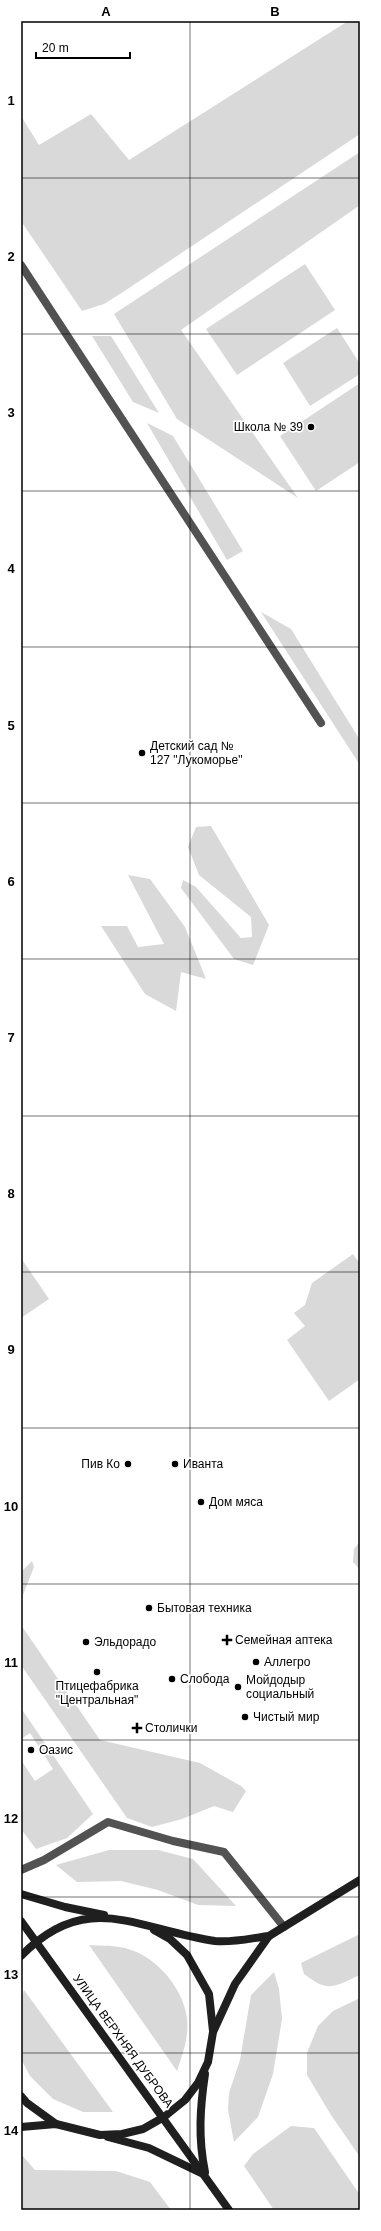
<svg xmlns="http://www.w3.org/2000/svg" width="381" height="2231" viewBox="0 0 381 2231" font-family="Arial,sans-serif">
	<rect width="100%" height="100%" fill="#fff"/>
	<g fill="#d9d9d9">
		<polygon points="348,21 356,21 360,26 360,134 123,292 104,304 82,311 21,221 21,116 39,145 91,114 129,160"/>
		<polygon points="360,152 360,205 181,330 298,498 177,419 114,314"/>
		<polygon points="305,264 335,310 237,375 206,329"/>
		<polygon points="337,328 360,364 360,374 310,406 283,363"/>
		<polygon points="92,336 111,336 159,413 133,402"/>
		<polygon points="360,383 360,462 316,491 280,436"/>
		<polygon points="147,423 173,436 243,551 227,560"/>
		<polygon points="261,612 291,629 360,740 360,765"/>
		<polygon points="211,826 269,925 253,965 234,959 181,888 183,880 196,887 241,938 252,937 251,917 199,875 188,847 196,827"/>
		<polygon points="128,875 150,879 185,927 206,979 181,972 176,1011 145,994 101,926 127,926 138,947 164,944"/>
		<polygon points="353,1254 360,1264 360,1379 329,1401 287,1340 305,1326 294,1313 305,1305 312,1283"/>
		<polygon points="21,1258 49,1299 21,1318"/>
		<polygon points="360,1541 360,1570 353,1562 354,1549"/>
		<polygon points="32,1561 34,1567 21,1600 21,1572"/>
		<polygon points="21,1625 100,1740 200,1763 241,1786 246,1791 233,1812 214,1806 182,1819 152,1827 127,1818 21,1665"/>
		<polygon points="21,1708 93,1814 67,1838 36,1849 21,1829 21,1760 35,1781 53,1769 30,1733 21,1739"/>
		<polygon points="109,1850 158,1850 193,1859 236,1906 198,1905 158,1890 121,1881 77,1882 56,1865"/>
		<path d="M360,1934V1975C333,1987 329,1993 304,1974L301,1963Z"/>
		<path d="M89,1945C99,1946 110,1945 119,1947C152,1951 183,1986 187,2018C189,2037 183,2053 177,2071Z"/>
		<polygon points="274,1972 279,1989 282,2019 273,2074 258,2117 234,2142 228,2110 229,2093 240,2060 251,1995"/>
		<polygon points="24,1990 113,2112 83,2112 53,2099 30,2076 21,2059 21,1999"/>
		<polygon points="360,1998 360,2157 331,2115 307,2075 307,2053 318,2026 333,2011"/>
		<polygon points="291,2126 314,2128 360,2195 360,2210 274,2210 244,2166 253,2154"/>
		<polygon points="21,2154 35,2170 116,2171 150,2182 171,2210 21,2210"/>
	</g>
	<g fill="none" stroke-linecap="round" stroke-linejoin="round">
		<polyline stroke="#525252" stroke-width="8" points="21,1870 44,1860 108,1822 173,1841 224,1852 284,1927"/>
		<polyline stroke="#525252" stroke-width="8" points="21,265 321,723"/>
		<g stroke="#1f1f1f" stroke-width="8">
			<polyline points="21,1894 65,1907 104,1915"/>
			<polyline points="21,1921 229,2210"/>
			<polyline points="154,1930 170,1939 187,1955 209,1994 213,2031"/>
			<path d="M21,1956C87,1888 138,1930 215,1941C232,1943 252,1938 269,1936"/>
			<polyline points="21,2096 27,2103 56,2124"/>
			<polyline points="21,2127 56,2124 100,2135 122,2134 143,2129 164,2117 185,2100 198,2083 208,2062 213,2032 235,1984 269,1936 360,1880"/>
			<polyline points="108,2137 149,2148 203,2174"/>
			<path d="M205,2172C198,2138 200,2108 205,2074"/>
		</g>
	</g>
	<path fill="none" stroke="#000" stroke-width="1" stroke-opacity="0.55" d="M190,21V2210M21,178H360M21,334H360M21,491H360M21,647H360M21,803H360M21,959H360M21,1116H360M21,1272H360M21,1428H360M21,1584H360M21,1740H360M21,1897H360M21,2053H360"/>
	<g fill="#000" stroke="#fff" stroke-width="1.5">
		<circle cx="311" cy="427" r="4"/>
		<circle cx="142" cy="753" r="4"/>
		<circle cx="128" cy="1464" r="4"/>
		<circle cx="175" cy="1464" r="4"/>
		<circle cx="201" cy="1502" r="4"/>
		<circle cx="149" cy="1608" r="4"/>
		<path d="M225 1634h4v4h4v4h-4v4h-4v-4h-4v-4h4z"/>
		<circle cx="86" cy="1642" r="4"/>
		<circle cx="256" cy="1662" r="4"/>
		<circle cx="97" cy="1672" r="4"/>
		<circle cx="172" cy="1679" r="4"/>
		<circle cx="238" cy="1687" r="4"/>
		<circle cx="245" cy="1717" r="4"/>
		<path d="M135 1722h4v4h4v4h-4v4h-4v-4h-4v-4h4z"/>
		<circle cx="31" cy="1750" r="4"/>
	</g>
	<g text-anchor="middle" stroke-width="3.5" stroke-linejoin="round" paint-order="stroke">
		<g font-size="12" fill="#000" stroke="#fff" text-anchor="start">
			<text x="303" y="431" text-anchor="end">Школа № 39</text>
			<text x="150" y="750">Детский сад №<tspan x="150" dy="14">127 "Лукоморье"</tspan></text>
			<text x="120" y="1468" text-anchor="end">Пив Ко</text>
			<text x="183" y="1468">Иванта</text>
			<text x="209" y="1506">Дом мяса</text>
			<text x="157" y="1612">Бытовая техника</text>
			<text x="235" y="1644">Семейная аптека</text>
			<text x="94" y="1646">Эльдорадо</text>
			<text x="264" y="1666">Аллегро</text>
			<text x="180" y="1683">Слобода</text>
			<text x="246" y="1684">Мойдодыр<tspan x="246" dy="14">социальный</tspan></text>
			<text x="97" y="1690" text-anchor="middle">Птицефабрика<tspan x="97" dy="14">"Центральная"</tspan></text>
			<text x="253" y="1721">Чистый мир</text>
			<text x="145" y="1732">Столички</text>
			<text x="39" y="1754">Оазис</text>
		</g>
		<g font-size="12" fill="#000" stroke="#fff">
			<text transform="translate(123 2041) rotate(54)" y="4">УЛИЦА ВЕРХНЯЯ ДУБРОВА</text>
		</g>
	</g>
	<rect width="381" height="2231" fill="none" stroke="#ffffff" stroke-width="44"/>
	<path d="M36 52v6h94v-6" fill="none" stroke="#000000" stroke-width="2"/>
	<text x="42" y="52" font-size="12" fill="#000000" stroke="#ffffff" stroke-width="3" paint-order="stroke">20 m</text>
	<rect x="22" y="22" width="337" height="2187" fill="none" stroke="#000" stroke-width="1.5"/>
	<g font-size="13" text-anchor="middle" font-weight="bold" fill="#000">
		<text x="106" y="16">A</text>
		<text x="275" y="16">B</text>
		<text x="11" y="105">1</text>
		<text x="11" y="261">2</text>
		<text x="11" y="417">3</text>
		<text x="11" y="573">4</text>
		<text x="11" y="730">5</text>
		<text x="11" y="886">6</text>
		<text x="11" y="1042">7</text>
		<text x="11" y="1198">8</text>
		<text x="11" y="1354">9</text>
		<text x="11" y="1511">10</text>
		<text x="11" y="1667">11</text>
		<text x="11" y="1823">12</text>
		<text x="11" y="1979">13</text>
		<text x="11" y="2135">14</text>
	</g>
</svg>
